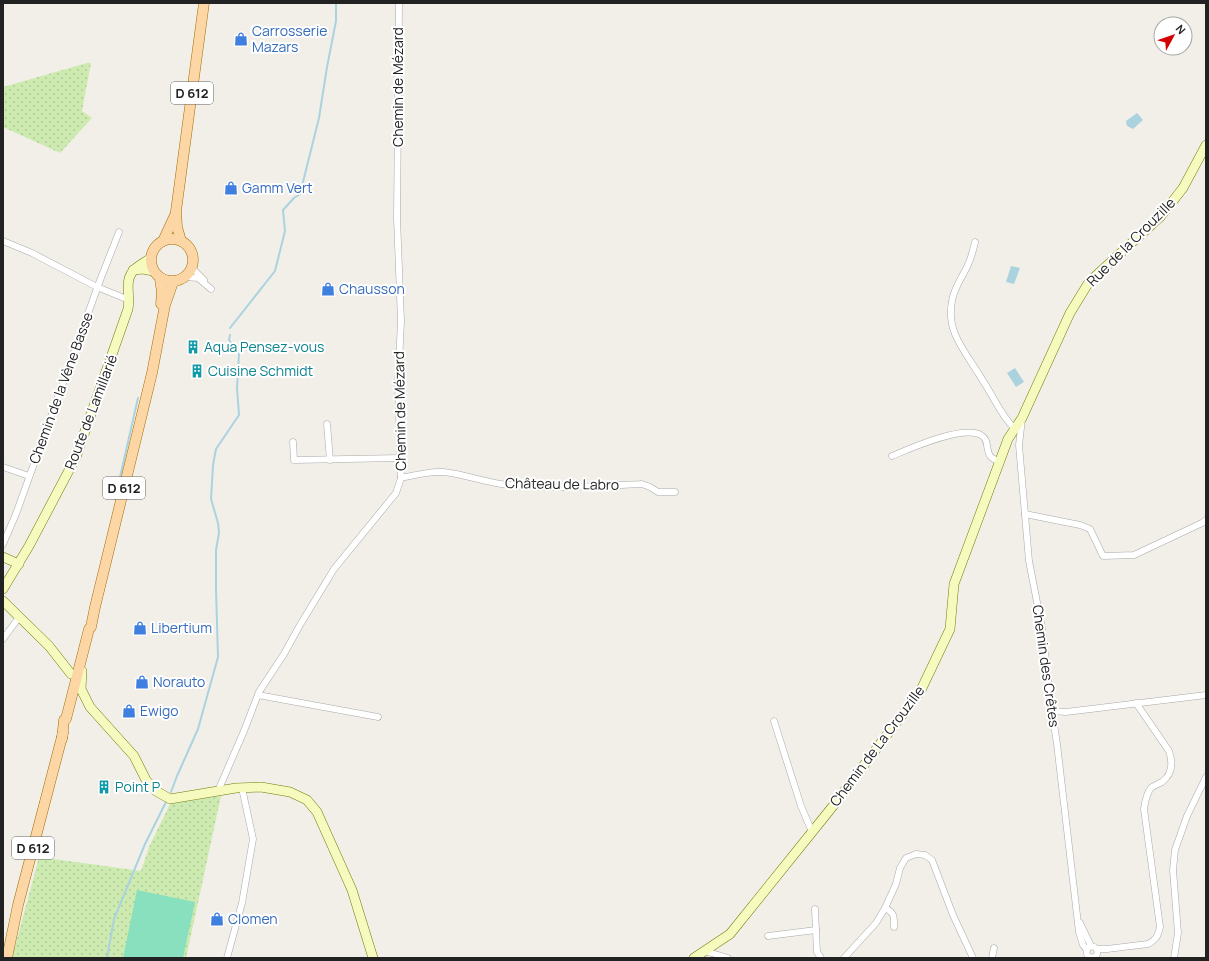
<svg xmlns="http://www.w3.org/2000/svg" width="1209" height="961" viewBox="0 0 1209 961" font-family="Manrope,sans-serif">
	<defs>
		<pattern id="grass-dots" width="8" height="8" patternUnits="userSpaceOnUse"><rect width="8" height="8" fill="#cdebb0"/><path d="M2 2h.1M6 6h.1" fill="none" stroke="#b0c997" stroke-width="1.8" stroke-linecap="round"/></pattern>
	</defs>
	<rect width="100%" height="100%" fill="#f2efe9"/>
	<g fill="url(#grass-dots)">
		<polygon points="87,63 91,63 82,111 92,118 60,153 3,127 3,87"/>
		<polygon points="221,796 186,958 12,958 39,857 141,871 149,847 170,804"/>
	</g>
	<polygon fill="#88e0be" points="137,890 195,902 183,958 123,958"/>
	<g fill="#aad3df">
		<polygon points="1137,113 1143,120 1133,129 1127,126 1126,121"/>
		<polygon points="1011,266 1020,268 1014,284 1006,282"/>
		<polygon points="1015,368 1024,382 1016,387 1007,373"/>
	</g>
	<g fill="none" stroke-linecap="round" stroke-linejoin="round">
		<g stroke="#aad3df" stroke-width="2">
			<polyline points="230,328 275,271 285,231 283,210 294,198 300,194 319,118 327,67 336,21 336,3"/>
			<polyline points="115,499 138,398"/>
			<polyline points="171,792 177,776 198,729 218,657 216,589 216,550 219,533 218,523 211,499 213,465 216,449 239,415 237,388 239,354 229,340 230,335"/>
			<polyline points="107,958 114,919 145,844 166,802"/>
		</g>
		<g stroke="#a9a9a9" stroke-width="7">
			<g id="street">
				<polyline points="3,241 32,253 97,287 129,300"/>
				<path d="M975,242C973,251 971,259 967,267C961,279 954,288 952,301C950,311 951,324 955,334C962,351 974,365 983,381C994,397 1001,416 1015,429"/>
				<polyline points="192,268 204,280"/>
				<polyline points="186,277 198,278 211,289"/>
				<polyline points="1022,419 1019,445 1029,561 1042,628 1052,711 1057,744 1079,932 1083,945 1087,950"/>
				<polyline points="327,424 330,460"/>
				<polyline points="293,442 294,460 400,458"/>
				<path d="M892,456C911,448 963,425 981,435C990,440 985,451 991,457C993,459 997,460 999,462L1000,463"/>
				<polyline points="3,467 29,476"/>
				<path d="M401,478C414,475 430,471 443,472C465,474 486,483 509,485C553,489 598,486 642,484L650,487L658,492H675"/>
				<polyline points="1025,514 1080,525 1090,529 1103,556 1134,555 1202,523 1206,520"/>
				<polyline points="3,544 16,514 99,283 119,232"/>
				<polyline points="3,639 20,616"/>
				<polyline points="258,695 378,717"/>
				<polyline points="1052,711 1066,712 1206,695"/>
				<polyline points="774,721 801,806 812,832"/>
				<polyline points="218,791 244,731 259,692 284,654 300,625 334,569 396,493 401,478 398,383 401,321 397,218 399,3"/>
				<path d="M885,908C895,913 894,917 894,927"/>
				<polyline points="815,909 817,952 821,958"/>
				<polyline points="1080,923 1091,946"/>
				<polyline points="768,936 816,930"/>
				<circle cx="1092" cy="952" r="5.5"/>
				<path d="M1097,949H1107L1148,944C1156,940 1158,936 1160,927L1144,809C1145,802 1146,794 1151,788C1153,786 1158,784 1162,782C1173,774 1173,763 1169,751L1136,703"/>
				<polyline points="705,951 728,958"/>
				<polyline points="227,958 242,903 253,839 242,788"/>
				<polyline points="844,958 876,923 885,908 896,884 900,868 906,858 916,854 925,855 932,860 953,915 973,958"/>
				<polyline points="992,958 994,948"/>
				<polyline points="1174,958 1178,933 1173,870 1175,850 1187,816 1206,777"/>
			</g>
		</g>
		<g stroke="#707d05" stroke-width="10">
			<g id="secondary">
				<polyline points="133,270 143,269 153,271"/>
				<polyline points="3,557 19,564"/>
				<path d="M3,589L29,546L76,457L128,309C131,295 123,280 135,269C139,265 145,262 151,258"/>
				<polyline points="3,601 49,646 71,674"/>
				<polyline points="82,671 81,689 90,707 134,756 146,780 156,791 170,799 236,788 261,787 290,792 307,800 317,812 352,890 373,958"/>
				<polyline points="694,958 730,934 833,806 921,690 950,629 954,584 1008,439 1022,418 1070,313 1089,282 1161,216 1183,188 1206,145"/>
			</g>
		</g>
		<g stroke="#a06b00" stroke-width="11">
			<g id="primary">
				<circle cx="172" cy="260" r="21"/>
				<polyline points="163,241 175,215"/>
				<polyline points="181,241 177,227 176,211 204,3"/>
				<polyline points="160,279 162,292 161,304"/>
				<polyline points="62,739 64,720 66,719 89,629 91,627 95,607 152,373 165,305 173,282"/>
				<polyline points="7,958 18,905 63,733"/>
			</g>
		</g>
		<use href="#street" stroke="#fff" stroke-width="6"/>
		<use href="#secondary" stroke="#f7fabf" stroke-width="9"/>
		<use href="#primary" stroke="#fcd6a4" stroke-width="10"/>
	</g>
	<defs>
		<g id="shop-bare" transform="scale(1.08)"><path d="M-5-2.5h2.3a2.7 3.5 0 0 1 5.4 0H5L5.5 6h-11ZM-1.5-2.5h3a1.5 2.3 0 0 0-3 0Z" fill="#3f7fe0" stroke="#fff" stroke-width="2.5" paint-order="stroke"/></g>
		<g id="building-bare" transform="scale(1.08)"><path d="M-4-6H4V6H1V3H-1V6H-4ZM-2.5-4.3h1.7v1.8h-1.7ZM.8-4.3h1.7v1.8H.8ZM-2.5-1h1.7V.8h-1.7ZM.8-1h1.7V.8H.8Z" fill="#0f9aa8" stroke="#fff" stroke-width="2.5" paint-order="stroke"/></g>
	</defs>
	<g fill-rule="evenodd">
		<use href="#shop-bare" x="241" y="39"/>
		<use href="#shop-bare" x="231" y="188"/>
		<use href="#shop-bare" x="328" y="289"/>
		<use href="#building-bare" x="193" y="347"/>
		<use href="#building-bare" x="197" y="371"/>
		<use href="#shop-bare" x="140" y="628"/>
		<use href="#shop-bare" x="142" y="682"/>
		<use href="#shop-bare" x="129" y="711"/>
		<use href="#building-bare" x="104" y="787"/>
		<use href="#shop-bare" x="217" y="919"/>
	</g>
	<g text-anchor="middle" stroke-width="4" stroke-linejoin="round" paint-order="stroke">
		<g fill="#fff" stroke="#646464" stroke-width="1">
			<rect x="171" y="82" width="42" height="22" rx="3"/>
			<rect x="103" y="477" width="42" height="22" rx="3"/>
			<rect x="12" y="837" width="42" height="22" rx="3"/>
		</g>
		<g font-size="13" font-weight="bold" fill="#222">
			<text x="192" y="98">D 612</text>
			<text x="124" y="493">D 612</text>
			<text x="33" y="853">D 612</text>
		</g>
		<g font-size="14" fill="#366cbe" stroke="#fff" text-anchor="start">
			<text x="252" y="36">Carrosserie<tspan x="252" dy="16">Mazars</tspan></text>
			<text x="242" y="193">Gamm Vert</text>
			<text x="339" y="294">Chausson</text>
			<text x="151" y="633">Libertium</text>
			<text x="153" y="687">Norauto</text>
			<text x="140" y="716">Ewigo</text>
			<text x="228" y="924">Clomen</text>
		</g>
		<g font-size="14" fill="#222" stroke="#fff">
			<text transform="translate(398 87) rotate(-90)" y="5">Chemin de Mézard</text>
			<text transform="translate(1131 242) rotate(-45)" y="5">Rue de la Crouzille</text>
			<text transform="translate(61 388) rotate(-70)" y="5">Chemin de la Vène Basse</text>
			<text transform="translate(400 411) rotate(-91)" y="5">Chemin de Mézard</text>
			<text transform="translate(91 412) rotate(-69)" y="5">Route de Lamillarié</text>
			<text transform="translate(562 484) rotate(1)" y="5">Château de Labro</text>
			<text transform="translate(1046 666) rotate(82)" y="5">Chemin des Crêtes</text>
			<text transform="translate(877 746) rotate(-53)" y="5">Chemin de La Crouzille</text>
		</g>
		<g font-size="14" fill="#0d838f" stroke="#fff" text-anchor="start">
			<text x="204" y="352">Aqua Pensez-vous</text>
			<text x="208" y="376">Cuisine Schmidt</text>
			<text x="115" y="792">Point P</text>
		</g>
	</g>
	<rect width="1209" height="961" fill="none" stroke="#222222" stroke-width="8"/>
	<g transform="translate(1173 36) rotate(50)"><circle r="19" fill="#ffffff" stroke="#a7a7a7"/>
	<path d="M0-3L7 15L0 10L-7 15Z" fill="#d40000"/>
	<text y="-6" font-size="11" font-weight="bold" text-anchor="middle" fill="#222222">N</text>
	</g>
</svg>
